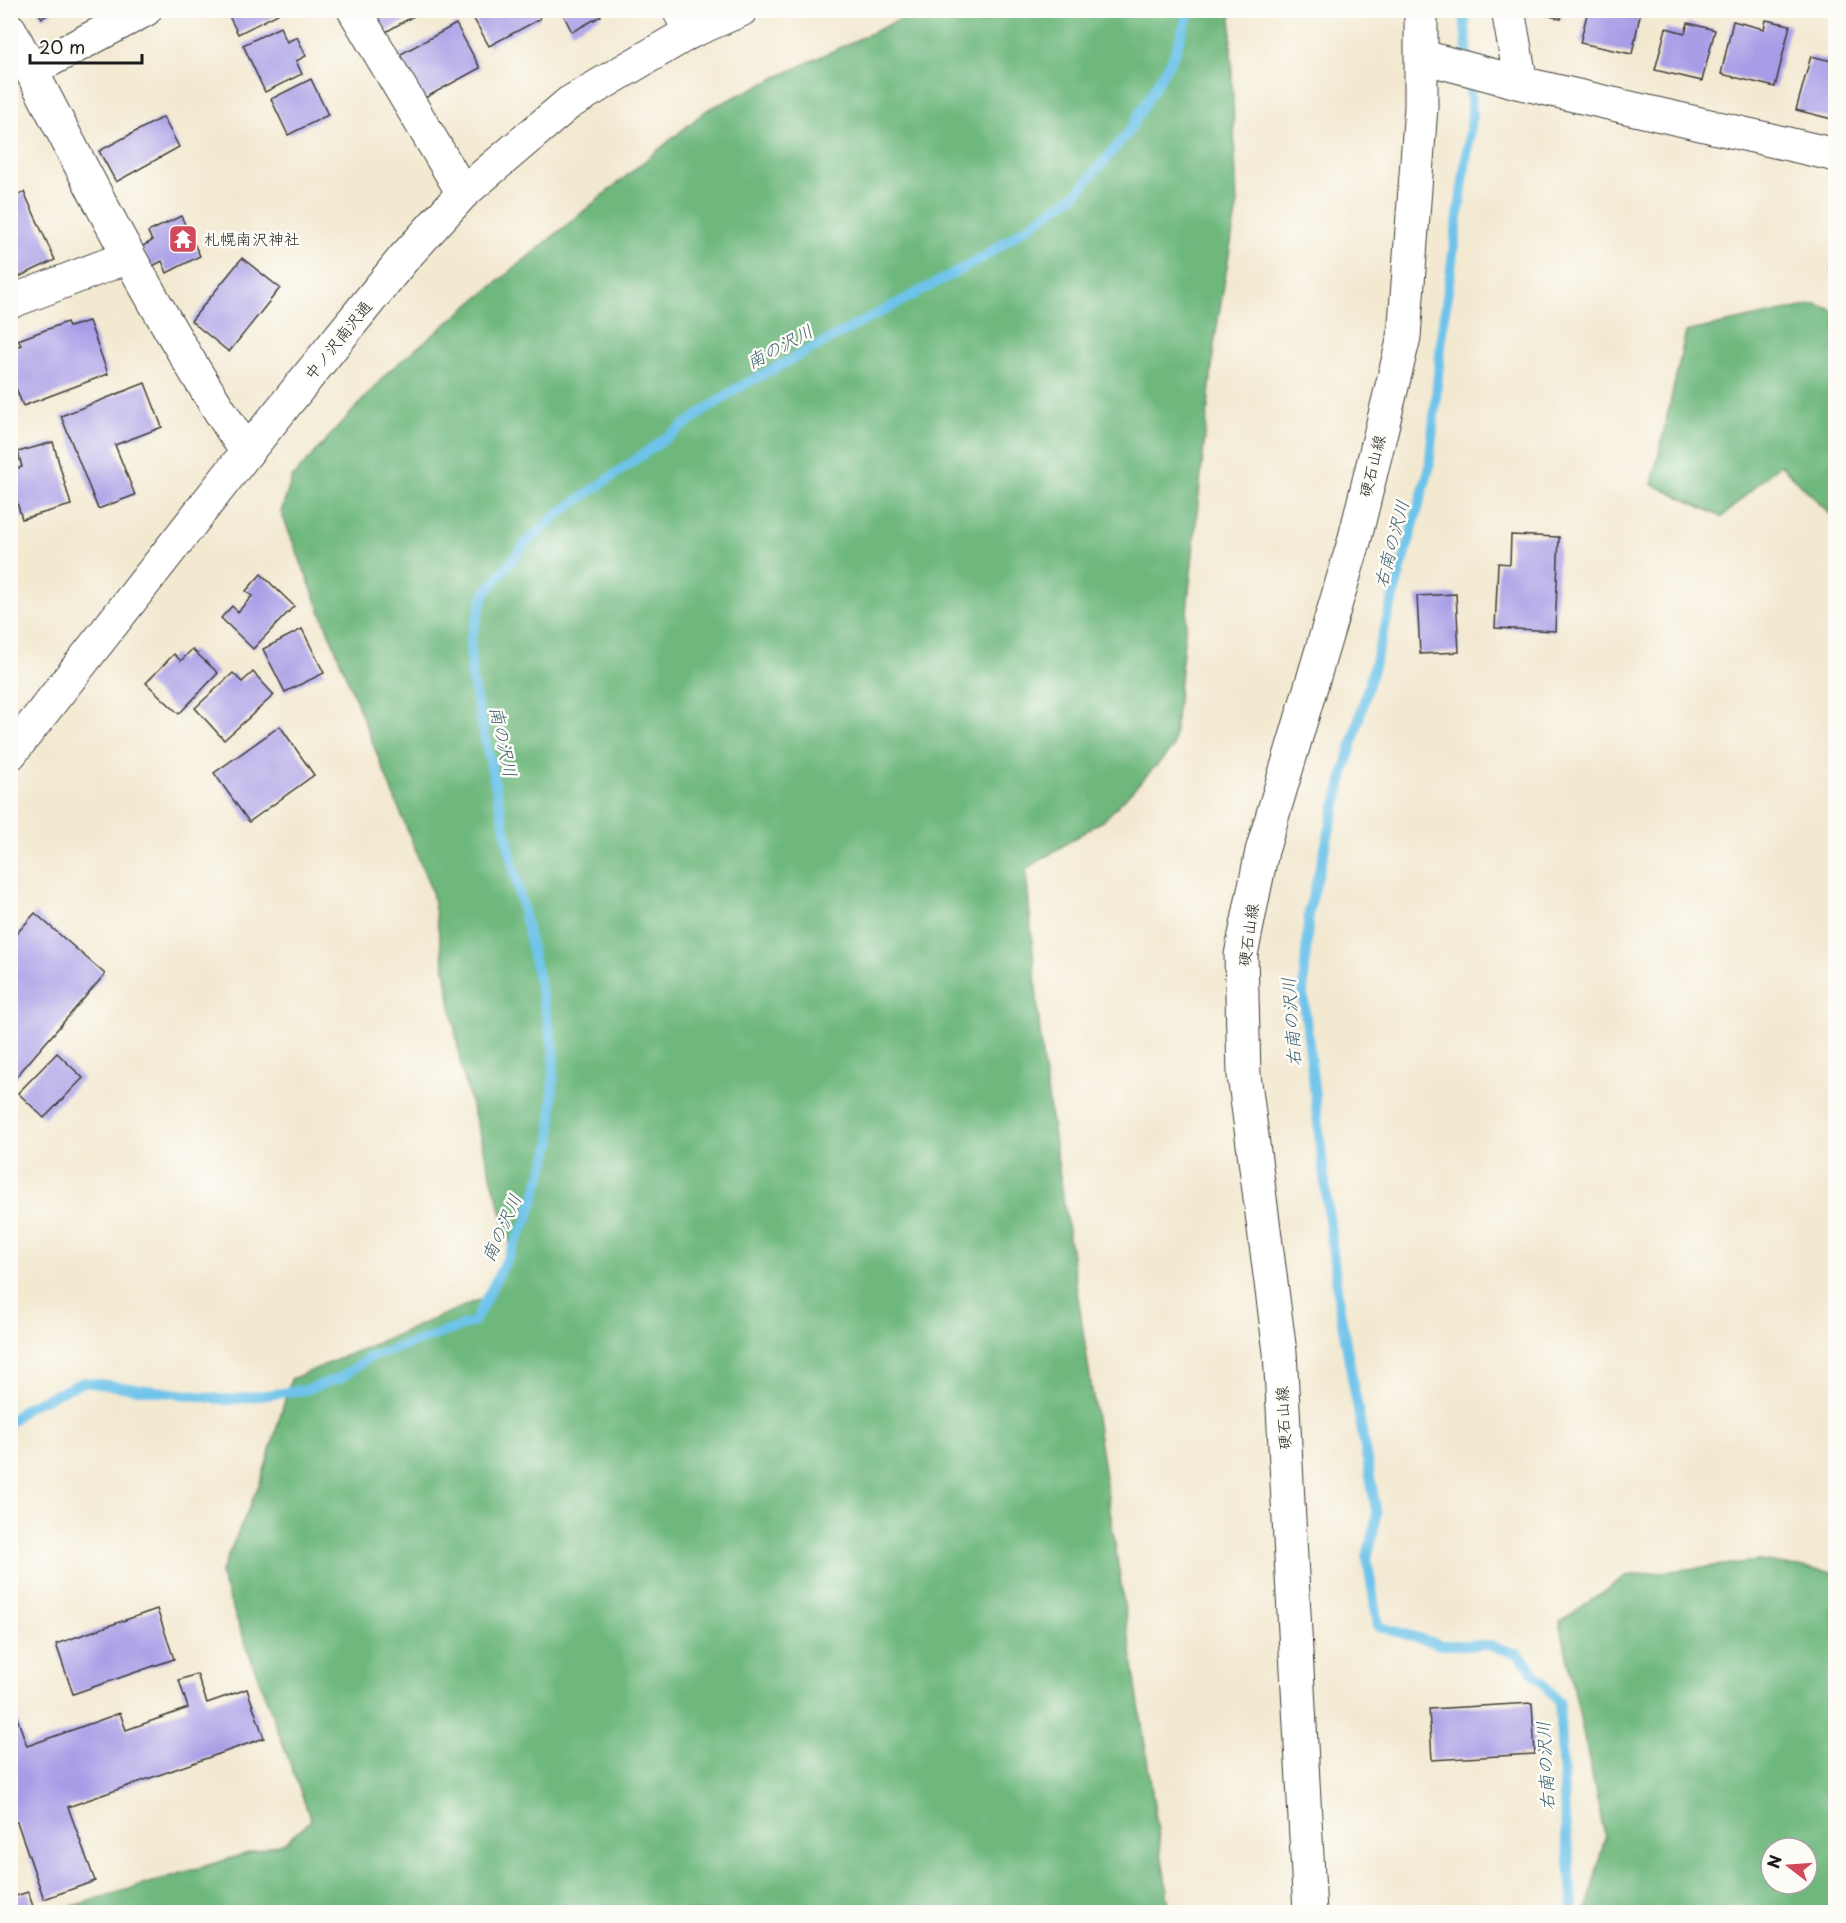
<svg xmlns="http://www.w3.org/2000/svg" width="1846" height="1923" viewBox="0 0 1846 1923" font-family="'Playpen Sans','Klee One',sans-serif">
	<rect width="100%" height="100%" fill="#fdfcf7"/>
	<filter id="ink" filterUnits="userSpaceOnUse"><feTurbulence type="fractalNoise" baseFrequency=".0167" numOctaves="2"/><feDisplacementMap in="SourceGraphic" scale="12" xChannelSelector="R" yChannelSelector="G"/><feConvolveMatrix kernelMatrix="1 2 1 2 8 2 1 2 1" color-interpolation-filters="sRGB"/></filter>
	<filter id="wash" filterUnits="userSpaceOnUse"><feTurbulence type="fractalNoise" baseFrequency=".008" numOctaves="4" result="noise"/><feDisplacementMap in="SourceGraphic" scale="24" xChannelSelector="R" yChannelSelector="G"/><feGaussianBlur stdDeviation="1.35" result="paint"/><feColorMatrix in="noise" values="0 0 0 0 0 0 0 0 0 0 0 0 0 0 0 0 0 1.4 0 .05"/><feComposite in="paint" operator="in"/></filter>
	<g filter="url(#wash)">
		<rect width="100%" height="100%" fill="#f3e9d1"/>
		<g fill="#6eb87e" stroke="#456a4d" stroke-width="1.5" fill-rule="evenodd">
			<polygon points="918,11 1231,11 1231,49 1237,207 1215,338 1173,748 1105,819 1026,869 1042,1057 1170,1912 53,1912 285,1842 311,1820 220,1574 262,1478 291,1379 481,1299 513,1254 462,1071 432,892 281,512 292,478 389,371 707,110"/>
			<polygon points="1816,304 1835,311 1835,519 1780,464 1722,517 1652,484 1686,332"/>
			<path d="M1759,1561L1835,1573V1912H1586L1605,1837L1560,1622L1626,1576ZM1771,1848H1807V1884H1771Z"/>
		</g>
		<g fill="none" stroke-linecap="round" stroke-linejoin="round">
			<g stroke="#6dc3ea" stroke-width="10">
				<polyline points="1464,10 1472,116 1442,333 1429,469 1344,773 1309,911 1303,993 1339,1305 1377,1515 1367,1558 1378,1626 1441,1645 1487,1645 1518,1654 1559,1702 1565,1818 1573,1904 1571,1912"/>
				<polyline points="10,1422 25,1408 83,1382 228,1400 305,1390 342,1377 368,1358 474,1322 527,1221 551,1144 554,1050 472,680 470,640 485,593 526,543 556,516 734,390 979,260 1076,194 1128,133 1174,55 1190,10"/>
			</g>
		</g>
		<g id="blocks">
			<g fill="#a89ce6">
				<polygon points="37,10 56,10 42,18"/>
				<polygon points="226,10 276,10 278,14 238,34"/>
				<polygon points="366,10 424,10 379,36"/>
				<polygon points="469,10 536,10 540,19 489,46"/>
				<polygon points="561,10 598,10 601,16 572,32"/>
				<polygon points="1528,10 1563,10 1561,19"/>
				<polygon points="1588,10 1641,10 1632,54 1580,43"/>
				<polygon points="1766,20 1790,25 1775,87 1721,74 1733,21 1764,29"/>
				<polygon points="1688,23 1715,30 1702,81 1655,70 1666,28 1685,33"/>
				<polygon points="456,24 480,68 423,99 399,55"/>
				<polygon points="280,27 287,42 297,37 306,56 296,61 302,74 265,92 243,45"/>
				<polygon points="1811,56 1836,62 1836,120 1796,110"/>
				<polygon points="311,79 328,115 288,135 271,99"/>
				<polygon points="163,117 179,147 116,182 99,151"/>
				<polygon points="24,192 55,260 12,280 10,199"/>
				<polygon points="181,216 200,256 167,273 162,261 151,267 141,247 152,241 148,232"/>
				<polygon points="1835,247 1836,247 1836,271 1830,269"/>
				<polygon points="242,258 280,288 229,352 191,321"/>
				<polygon points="89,321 108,374 23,406 10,373 10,349 21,345 18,340 67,322 69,327"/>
				<polygon points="145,383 162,427 115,445 135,495 98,509 61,416"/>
				<polygon points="53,442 71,505 22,519 10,478 10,470 22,467 18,452"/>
				<polygon points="1511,535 1559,537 1555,631 1495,628 1498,563 1510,564"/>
				<polygon points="261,574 294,606 253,649 221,618 232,606 238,612 252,596 246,591"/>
				<polygon points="1456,594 1459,652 1420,654 1417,596"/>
				<polygon points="302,629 324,673 285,692 263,649"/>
				<polygon points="192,649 218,673 179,714 146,683 174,654 181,661"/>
				<polygon points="253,672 274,695 224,740 195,708 233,673 242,682"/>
				<polygon points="280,726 314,775 249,822 214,773"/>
				<polygon points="35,913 105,974 10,1084 10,941"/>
				<polygon points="57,1053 83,1078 44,1118 18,1093"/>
				<polygon points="157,1609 174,1659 73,1694 56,1644"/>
				<polygon points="197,1674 207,1703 247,1689 264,1738 68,1807 95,1881 44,1899 17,1822 10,1824 10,1710 14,1709 27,1746 120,1713 126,1730 188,1708 179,1680"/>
				<polygon points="1532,1703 1535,1754 1432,1760 1429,1709"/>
				<polygon points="28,1892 35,1912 10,1912 10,1898"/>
			</g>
		</g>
	</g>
	<g filter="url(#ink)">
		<use href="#blocks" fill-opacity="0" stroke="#3c3b37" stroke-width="1.5"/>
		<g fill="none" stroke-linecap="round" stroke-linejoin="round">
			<g stroke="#3c3b37" stroke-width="35">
				<g id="minor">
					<polyline points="354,10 463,193"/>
					<polyline points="679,10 690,32"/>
					<polyline points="1508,10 1521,83"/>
					<path d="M10,30C85,173 156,318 247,452"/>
					<polyline points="1423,57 1521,83 1836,155"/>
					<polyline points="31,70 145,10"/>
					<polyline points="10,302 128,257"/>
				</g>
			</g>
			<g stroke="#3c3b37" stroke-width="35">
				<g id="tertiary">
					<polyline points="10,754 247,452 403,259 463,193 569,103 690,32 741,10"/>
					<polyline points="1310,1912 1280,1352 1244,1075 1241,955 1262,851 1354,542 1404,337 1421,107 1421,10"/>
				</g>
			</g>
			<use href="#minor" stroke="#fff" stroke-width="33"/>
			<use href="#tertiary" stroke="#fff" stroke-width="33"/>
		</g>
	</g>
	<defs>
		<g id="temple-square" transform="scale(1.5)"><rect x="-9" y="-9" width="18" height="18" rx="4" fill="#d1495b" stroke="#fdfcf7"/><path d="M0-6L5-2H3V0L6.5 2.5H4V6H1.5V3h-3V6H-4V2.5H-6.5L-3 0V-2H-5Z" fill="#fff"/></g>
	</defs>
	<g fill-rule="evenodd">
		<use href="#temple-square" x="183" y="239"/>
	</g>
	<g text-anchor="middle" stroke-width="5" stroke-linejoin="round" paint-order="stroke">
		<g font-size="16" fill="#1c1c1c" stroke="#fdfcf7" text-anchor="start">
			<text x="204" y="245">札幌南沢神社</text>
		</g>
		<g font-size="16" fill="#1c1c1c" stroke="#fdfcf7">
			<text transform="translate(338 340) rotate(-51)" y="6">中ノ沢南沢通</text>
			<text transform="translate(1372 466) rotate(-76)" y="6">硬石山線</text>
			<text transform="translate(1248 935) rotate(-82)" y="6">硬石山線</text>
			<text transform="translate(1283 1418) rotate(-93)" y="6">硬石山線</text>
		</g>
		<g font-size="18" font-style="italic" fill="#3c5f6e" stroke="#fdfcf7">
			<text transform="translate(780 347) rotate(-28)" y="6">南の沢川</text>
			<text transform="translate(1392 544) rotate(-75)" y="6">右南の沢川</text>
			<text transform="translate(503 742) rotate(78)" y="6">南の沢川</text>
			<text transform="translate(1292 1022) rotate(-94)" y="6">右南の沢川</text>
			<text transform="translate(502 1228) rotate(-66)" y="6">南の沢川</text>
			<text transform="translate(1546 1766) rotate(-93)" y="6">右南の沢川</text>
		</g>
	</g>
	<rect width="1846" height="1923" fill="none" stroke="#fdfcf7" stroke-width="36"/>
	<g transform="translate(1789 1866) rotate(287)"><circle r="28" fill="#fdfcf7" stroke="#a3a29f" stroke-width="1.5"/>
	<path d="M0-4.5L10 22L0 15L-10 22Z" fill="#d1495b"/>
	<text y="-9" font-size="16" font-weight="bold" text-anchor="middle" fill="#1c1c1c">N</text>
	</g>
	<path d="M30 54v9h112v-9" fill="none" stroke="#1c1c1c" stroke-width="3"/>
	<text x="39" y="54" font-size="18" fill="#1c1c1c" stroke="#fdfcf7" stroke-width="4.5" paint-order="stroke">20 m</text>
</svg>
